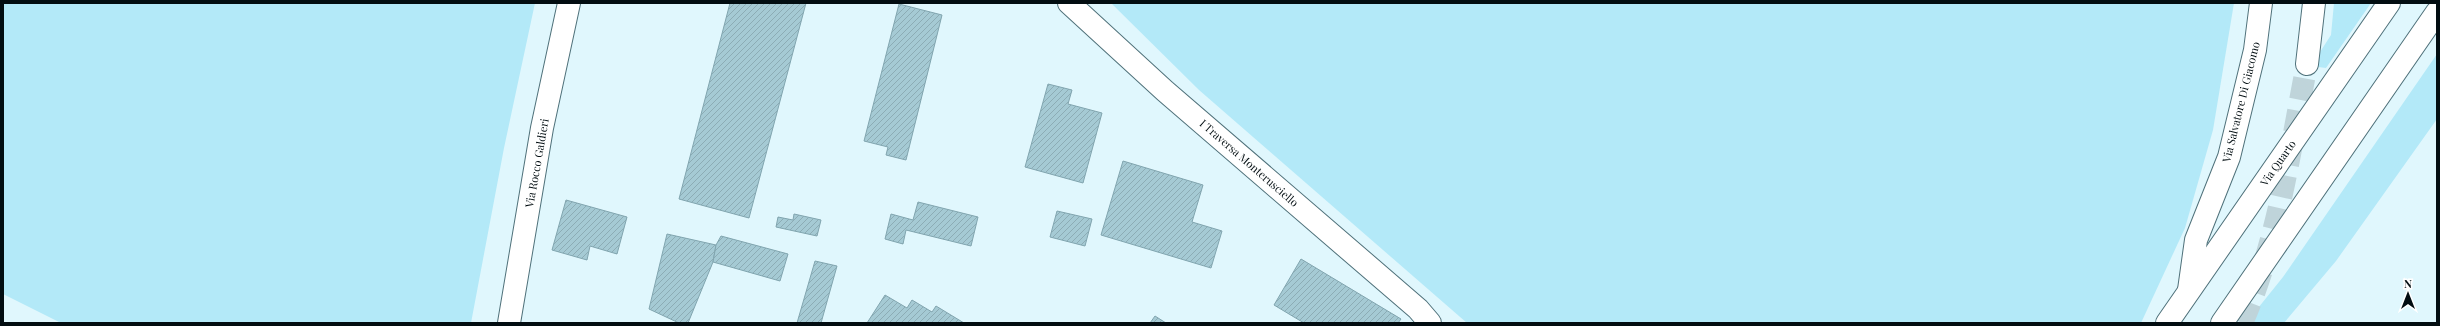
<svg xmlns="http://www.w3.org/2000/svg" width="2440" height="326" viewBox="0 0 2440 326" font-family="'Playfair Display',serif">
	<defs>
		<pattern id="building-hatch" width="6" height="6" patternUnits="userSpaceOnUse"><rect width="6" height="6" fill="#a5cad4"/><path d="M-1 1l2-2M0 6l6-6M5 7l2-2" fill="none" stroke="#8cacb5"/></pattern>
	</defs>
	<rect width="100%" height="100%" fill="#e0f7fd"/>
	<g fill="#b3e9f8">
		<polygon points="3,3 535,3 504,148 471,323 61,323 3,294"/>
		<polygon points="1111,3 2234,3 2213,130 2185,228 2141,323 1467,323 1199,90"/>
		<polygon points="2334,3 2371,3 2326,68 2311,66 2331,35"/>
		<polygon points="2437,54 2437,119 2336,261 2284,323 2246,323 2283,277"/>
	</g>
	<g fill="url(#building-hatch)" stroke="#81a5af">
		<polygon points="730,3 806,3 749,218 679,199"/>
		<polygon points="899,4 942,15 906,160 886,155 888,147 864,141"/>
		<polygon points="1048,84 1072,90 1068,104 1102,113 1083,183 1025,167"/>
		<polygon points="1123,161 1203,185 1192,222 1222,231 1211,268 1101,235"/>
		<polygon points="566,200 627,217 617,254 590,246 587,260 552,250"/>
		<polygon points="918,202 978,217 971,246 906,230 903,244 885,239 891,214 913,220"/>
		<polygon points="1057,211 1092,219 1085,246 1050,237"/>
		<polygon points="794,214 821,220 817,236 776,227 778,217 793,220"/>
		<polygon points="667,234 716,245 713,262 688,323 679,323 649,309"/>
		<polygon points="721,236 788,254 780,281 713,262 716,245"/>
		<polygon points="1301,259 1401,319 1398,323 1304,323 1274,305"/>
		<polygon points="815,261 837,266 821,323 797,323"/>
		<polygon points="885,295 907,308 912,300 932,312 936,306 964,323 867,323"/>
		<polygon points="1155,316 1166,323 1150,323"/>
	</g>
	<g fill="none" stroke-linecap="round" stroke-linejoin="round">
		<path stroke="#bfd4da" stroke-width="22" stroke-dasharray="22 11" stroke-linecap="butt" d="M2242,323C2278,242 2290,150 2307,64"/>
		<g stroke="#4f717a" stroke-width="24">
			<g id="minor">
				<polyline points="1069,3 1165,91 1418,309 1430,323"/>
				<polyline points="2307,64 2314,3"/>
				<polyline points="2189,290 2196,240 2229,157 2255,50 2261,3"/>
				<polyline points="509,323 542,128 569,3"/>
			</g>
		</g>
		<g stroke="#4f717a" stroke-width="24">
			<g id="tertiary">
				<polyline points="2167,323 2389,3"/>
				<polyline points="2222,323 2437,12"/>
			</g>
		</g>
		<use href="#minor" stroke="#fff" stroke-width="22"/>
		<use href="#tertiary" stroke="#fff" stroke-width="22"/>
	</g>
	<g text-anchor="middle" stroke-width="3.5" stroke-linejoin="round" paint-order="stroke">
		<g font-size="11" fill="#020d11" stroke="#fff">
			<text transform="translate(2241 102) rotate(-76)" y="4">Via Salvatore Di Giacomo</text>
			<text transform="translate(537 163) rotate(-80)" y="4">Via Rocco Galdieri</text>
			<text transform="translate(1249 163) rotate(41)" y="4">I Traversa Monterusciello</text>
			<text transform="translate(2278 163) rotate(-55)" y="4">Via Quarto</text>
		</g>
	</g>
	<rect width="2440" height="326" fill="none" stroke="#020d11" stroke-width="8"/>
	<g transform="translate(2408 294)" stroke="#ffffff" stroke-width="3" paint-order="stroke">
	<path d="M0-3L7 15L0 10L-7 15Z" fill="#020d11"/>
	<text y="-6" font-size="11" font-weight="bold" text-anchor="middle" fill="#020d11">N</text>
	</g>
</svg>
